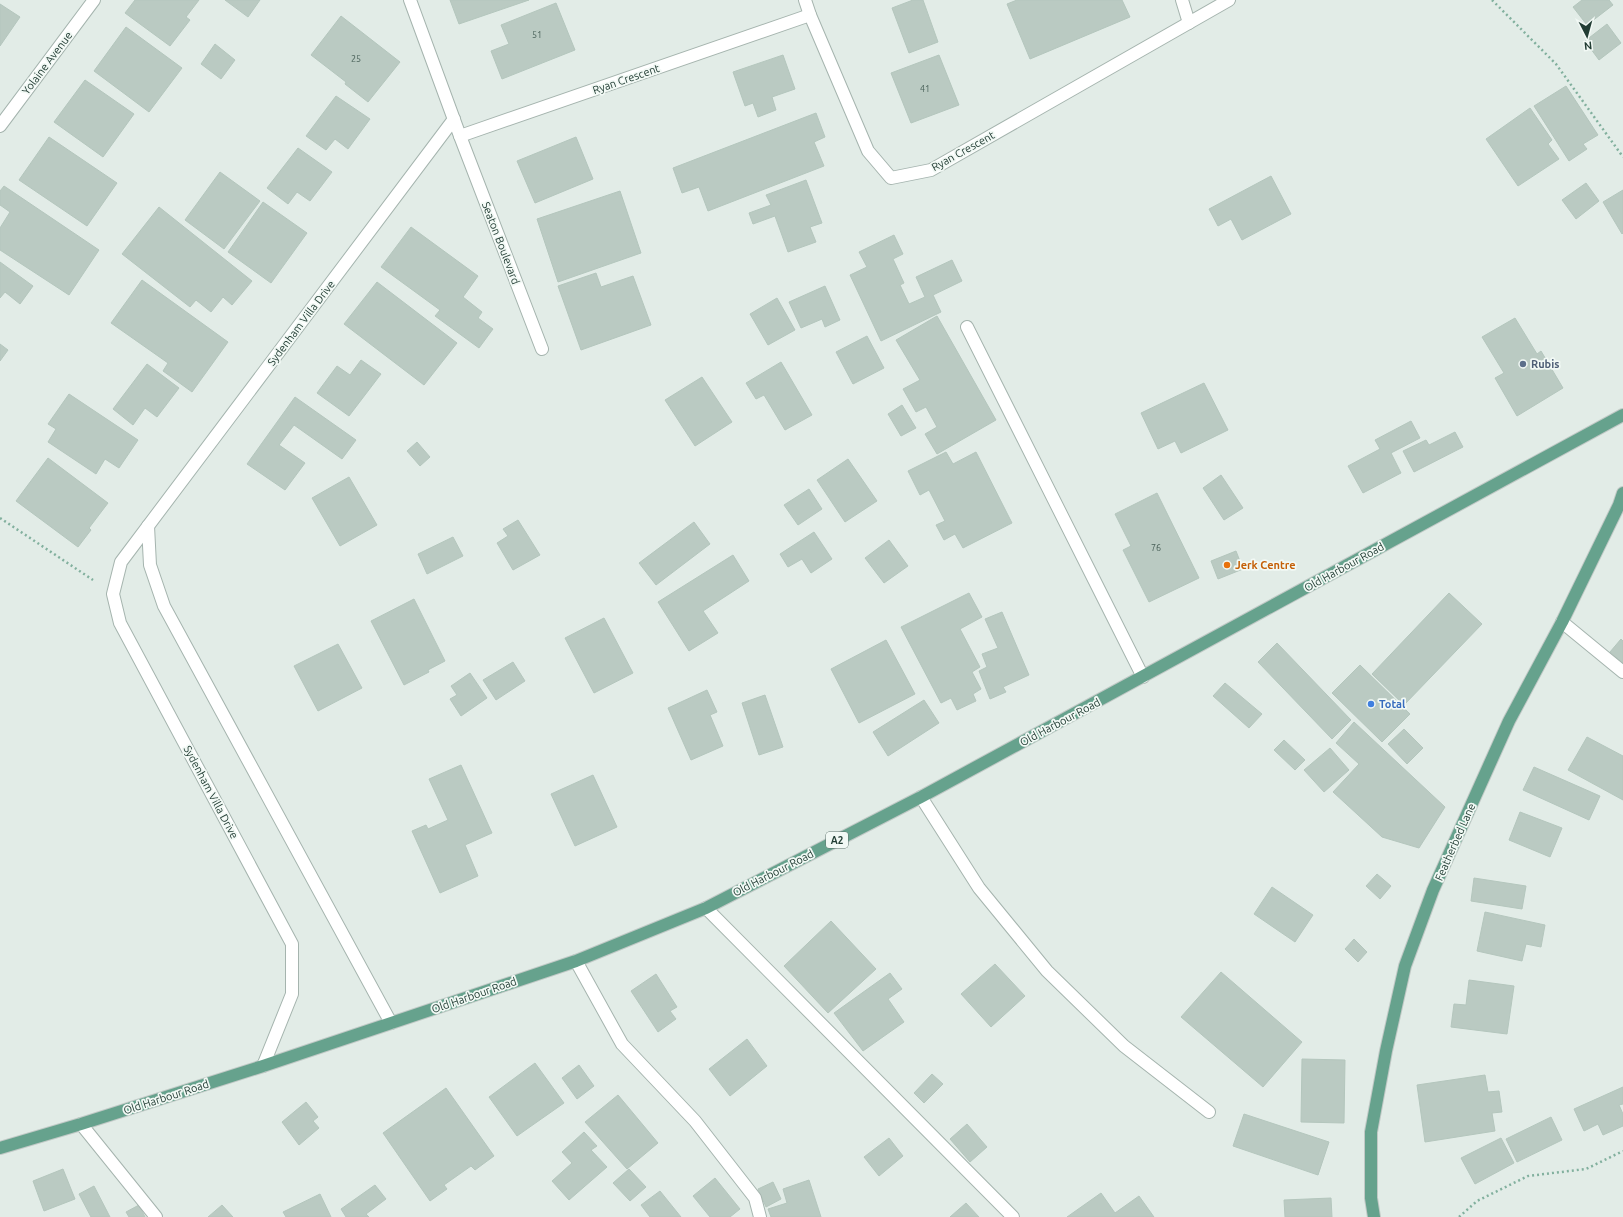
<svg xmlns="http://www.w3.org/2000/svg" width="1623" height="1217" viewBox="0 0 1623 1217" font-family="Ubuntu,sans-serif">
	<rect width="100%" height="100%" fill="#e2ece7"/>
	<g fill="#bacac2" stroke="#b4c6bd">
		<polygon points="135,0 199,0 186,17 190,20 170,46 125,13"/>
		<polygon points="225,0 260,0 248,17"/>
		<polygon points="450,0 529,0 459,24"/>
		<polygon points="913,0 923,0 938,42 909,53 892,8"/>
		<polygon points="1017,0 1122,0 1130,17 1030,59 1007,4"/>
		<polygon points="1582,0 1609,0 1613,5 1587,25 1573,7"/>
		<polygon points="556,3 575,50 502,79 491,51 509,44 501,25"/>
		<polygon points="0,4 20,17 0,46"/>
		<polygon points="341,16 400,62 368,102 345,84 346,82 311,55"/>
		<polygon points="1607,24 1621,43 1599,60 1585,41"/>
		<polygon points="126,27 182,68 149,112 94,71"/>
		<polygon points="215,44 235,60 221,79 201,64"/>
		<polygon points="783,55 795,89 772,97 776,110 758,117 753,103 745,106 733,72"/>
		<polygon points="939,55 959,105 911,123 891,73"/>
		<polygon points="85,80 134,114 103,157 54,122"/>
		<polygon points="1566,86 1598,135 1583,144 1587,149 1569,161 1534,106"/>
		<polygon points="336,96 370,119 348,149 335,139 326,150 306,136"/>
		<polygon points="1530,108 1552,140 1548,144 1559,159 1518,186 1486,139"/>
		<polygon points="816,113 825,137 814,142 824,166 708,211 699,187 682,193 673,168"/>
		<polygon points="49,137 117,183 87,226 19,180"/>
		<polygon points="576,137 593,179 535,203 517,161"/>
		<polygon points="298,148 332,172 310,201 297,192 288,204 267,188"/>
		<polygon points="220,172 260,201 224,249 185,220"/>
		<polygon points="1271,176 1291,214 1242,240 1231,219 1218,226 1209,209"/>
		<polygon points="806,180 822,223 810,227 816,242 788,252 775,216 753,224 749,213 771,205 766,195"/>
		<polygon points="1586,183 1599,201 1576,219 1562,200"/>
		<polygon points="4,186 99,250 69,295 0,250 0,228 10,212 0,205 0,191"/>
		<polygon points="1623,190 1623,233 1622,234 1603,202"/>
		<polygon points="620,191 641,253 558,282 537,219"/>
		<polygon points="263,202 307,233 271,283 228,252"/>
		<polygon points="159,207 252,281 232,305 223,297 211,312 196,300 190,307 122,254"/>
		<polygon points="411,227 478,276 463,297 482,312 478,318 493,329 479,348 435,316 440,310 381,267"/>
		<polygon points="894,235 903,254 893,259 904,283 900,285 909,304 925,297 916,277 952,260 962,281 933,295 941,312 881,341 850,275 867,267 859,252"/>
		<polygon points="0,262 33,286 20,304 5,292 0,298"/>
		<polygon points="596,273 601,287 633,276 651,325 581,350 558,286"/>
		<polygon points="142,280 228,342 192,392 163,371 168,363 111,323"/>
		<polygon points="377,282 457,343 424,385 344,324"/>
		<polygon points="825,286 840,320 825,327 822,319 801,328 789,302"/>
		<polygon points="777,298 795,330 768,345 750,314"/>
		<polygon points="937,316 996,420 937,454 925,434 937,427 926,407 916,412 903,389 920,380 896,340"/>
		<polygon points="1515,318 1537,354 1541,351 1563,388 1517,416 1495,378 1504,373 1482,337"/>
		<polygon points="867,336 884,368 853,384 836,352"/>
		<polygon points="0,344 8,350 0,361"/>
		<polygon points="361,360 381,374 349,416 317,393 337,366 350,375"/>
		<polygon points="781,362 812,415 785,430 764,395 756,399 746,383"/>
		<polygon points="147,364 179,388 157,417 145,408 133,425 113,409"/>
		<polygon points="702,377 732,422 695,446 665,400"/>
		<polygon points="1204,383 1228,430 1181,453 1175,441 1158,449 1141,413"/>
		<polygon points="69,394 138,440 119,468 105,459 96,474 48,442 56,429 48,424"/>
		<polygon points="295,397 356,440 342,459 294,425 279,445 305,463 285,490 247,464"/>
		<polygon points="902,405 916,428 901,436 888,414"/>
		<polygon points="1411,421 1420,438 1391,453 1401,473 1363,493 1348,466 1380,449 1375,440"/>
		<polygon points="1455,432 1463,447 1414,472 1403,451 1426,440 1429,445"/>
		<polygon points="417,442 430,457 420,466 407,451"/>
		<polygon points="946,452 953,464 976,452 1012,523 963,548 955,534 944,540 936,525 945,521 929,490 920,495 908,471"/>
		<polygon points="48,458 108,503 89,528 91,530 78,547 16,501"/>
		<polygon points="848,459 877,501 845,522 817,480"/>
		<polygon points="1221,475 1243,508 1224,520 1203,488"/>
		<polygon points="349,477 377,525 340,546 312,498"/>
		<polygon points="809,489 822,509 798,525 784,505"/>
		<polygon points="1157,493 1199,578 1149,602 1123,550 1131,546 1115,514"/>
		<polygon points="518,520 540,555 513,570 497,543 508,536 503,529"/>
		<polygon points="694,522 710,544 656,585 639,563"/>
		<polygon points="814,532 832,559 811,573 802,559 788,567 780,554"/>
		<polygon points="453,537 463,556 427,574 418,554"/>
		<polygon points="889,540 908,566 884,583 865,558"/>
		<polygon points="1236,551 1243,569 1218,579 1211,561"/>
		<polygon points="733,555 749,581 703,611 718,633 689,651 658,602"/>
		<polygon points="969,593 982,617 960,629 980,667 972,672 981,689 973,694 976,701 957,710 951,698 941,703 901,627"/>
		<polygon points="1449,593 1482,624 1404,705 1372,674"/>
		<polygon points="414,599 445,661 428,670 429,672 404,685 371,621"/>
		<polygon points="1002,612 1029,675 1003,687 1006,692 990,699 979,671 987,667 982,654 998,648 985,619"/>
		<polygon points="604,618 633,673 594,693 565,638"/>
		<polygon points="1621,639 1623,641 1623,663 1610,652"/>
		<polygon points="886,640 915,694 859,723 831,669"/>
		<polygon points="1277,643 1351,720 1332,739 1258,662"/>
		<polygon points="338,644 362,688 318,711 294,666"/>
		<polygon points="513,662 525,681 496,700 483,680"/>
		<polygon points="1360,665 1410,714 1382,742 1332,693"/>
		<polygon points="470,673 487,698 461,716 450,699 457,695 451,686"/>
		<polygon points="1225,683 1262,714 1249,728 1213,696"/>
		<polygon points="707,690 717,712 710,715 723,746 691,760 668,708"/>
		<polygon points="765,695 783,747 759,755 742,703"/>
		<polygon points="924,700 939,723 888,756 873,732"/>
		<polygon points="1354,722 1445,807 1419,848 1382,837 1333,792 1359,764 1336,743"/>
		<polygon points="1404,729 1423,748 1407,764 1388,744"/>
		<polygon points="1587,737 1623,756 1623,800 1568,770"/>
		<polygon points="1284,740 1305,760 1295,770 1274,750"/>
		<polygon points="1330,748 1349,770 1324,792 1304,770"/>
		<polygon points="461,765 492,833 465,845 478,876 440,893 412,831 426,825 428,829 448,820 429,779"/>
		<polygon points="1534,767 1600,796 1589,820 1523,790"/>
		<polygon points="593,775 617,827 575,846 551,794"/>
		<polygon points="1520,812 1562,828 1550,857 1509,840"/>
		<polygon points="1377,874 1391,886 1380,899 1366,886"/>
		<polygon points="1474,878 1526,886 1522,909 1471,901"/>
		<polygon points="1272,887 1313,915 1295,942 1254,914"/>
		<polygon points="1485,912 1545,925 1541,947 1526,944 1522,961 1477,951"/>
		<polygon points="831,921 876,969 828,1013 784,966"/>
		<polygon points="1354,939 1367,952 1358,962 1345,949"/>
		<polygon points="995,964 1025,996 991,1027 961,994"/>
		<polygon points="1221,972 1302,1042 1263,1087 1181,1017"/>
		<polygon points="890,973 902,989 888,999 904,1022 863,1051 834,1013"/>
		<polygon points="656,974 677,1007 670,1011 676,1019 658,1032 631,991"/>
		<polygon points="1469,980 1514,986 1507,1034 1451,1027 1454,1004 1466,1005"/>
		<polygon points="747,1039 767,1066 730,1096 709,1069"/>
		<polygon points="1302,1059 1345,1060 1344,1123 1301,1122"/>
		<polygon points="535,1063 564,1103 517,1136 489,1097"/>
		<polygon points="579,1065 594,1086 577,1099 562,1078"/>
		<polygon points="932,1074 943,1084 924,1103 914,1093"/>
		<polygon points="1485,1075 1488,1092 1499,1091 1502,1112 1492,1113 1495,1131 1425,1142 1417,1085"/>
		<polygon points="1623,1087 1623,1104 1619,1105 1623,1114 1623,1126 1603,1135 1598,1124 1584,1131 1574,1109"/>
		<polygon points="446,1088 494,1156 475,1170 471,1166 444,1185 447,1189 430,1201 383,1133"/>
		<polygon points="618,1095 658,1143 627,1169 585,1122"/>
		<polygon points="306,1102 318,1117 313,1121 319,1128 299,1145 282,1122"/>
		<polygon points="1244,1114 1329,1142 1318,1175 1233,1146"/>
		<polygon points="1551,1117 1562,1140 1517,1162 1506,1139"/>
		<polygon points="967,1124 987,1147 970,1162 950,1139"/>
		<polygon points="584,1132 597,1146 591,1150 607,1167 569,1200 552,1181 572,1163 562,1152"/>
		<polygon points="889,1138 903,1156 879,1176 864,1157"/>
		<polygon points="1501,1138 1514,1163 1475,1184 1461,1158"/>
		<polygon points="63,1169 75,1199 44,1211 33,1181"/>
		<polygon points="629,1169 646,1187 630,1201 613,1183"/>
		<polygon points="715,1178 740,1209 730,1217 710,1217 693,1196"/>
		<polygon points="809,1180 821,1217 771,1217 768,1209 787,1203 783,1189"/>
		<polygon points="773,1182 781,1199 766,1207 758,1189"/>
		<polygon points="375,1185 386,1199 366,1214 369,1217 346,1217 341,1209"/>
		<polygon points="94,1186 110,1217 91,1217 79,1194"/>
		<polygon points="660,1191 681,1217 650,1217 641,1205"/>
		<polygon points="1101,1193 1115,1213 1139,1196 1154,1217 1067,1217"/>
		<polygon points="320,1194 331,1217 286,1217 283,1212"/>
		<polygon points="1331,1198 1332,1217 1285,1217 1284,1200"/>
		<polygon points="966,1203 979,1217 950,1217"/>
		<polygon points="139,1205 145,1217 129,1217 126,1212"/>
		<polygon points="222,1205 233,1217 208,1217"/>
	</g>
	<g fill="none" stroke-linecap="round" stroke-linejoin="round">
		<g stroke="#a5b4ae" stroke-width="14">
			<g id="minor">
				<polyline points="410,0 460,136 542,349"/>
				<polyline points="805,0 810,15 868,151 891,178 931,170 1229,0"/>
				<polyline points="1182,0 1189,23"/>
				<polyline points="0,126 94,0"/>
				<polyline points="460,136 810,15"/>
				<polyline points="967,327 1143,677"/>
				<polyline points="148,526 150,565 164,606 391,1023"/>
				<polyline points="1562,622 1623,672"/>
				<polyline points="921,797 979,888 1047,971 1124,1046 1209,1112"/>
				<polyline points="706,908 1013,1217"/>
				<polyline points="576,961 622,1044 695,1121 755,1198 760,1217"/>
				<polyline points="263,1066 292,994 292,944 120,623 113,594 121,562 454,119"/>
				<polyline points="81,1124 156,1217"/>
			</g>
		</g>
		<g stroke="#c1c9c6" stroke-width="14">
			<g id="major">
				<polyline points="0,1148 81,1124 263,1066 576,961 706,908 921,797 1623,415"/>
				<polyline points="1374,1217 1371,1198 1371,1132 1386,1051 1405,966 1433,890 1509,721 1562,622 1619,505 1623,493"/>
			</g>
		</g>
		<g stroke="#82b09e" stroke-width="2.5" stroke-dasharray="2 3" stroke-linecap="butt">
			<polyline points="1492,0 1556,64 1623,157"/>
			<polyline points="0,518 93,580"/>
			<polyline points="1459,1217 1477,1201 1528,1176 1586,1169 1623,1151"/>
		</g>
		<use href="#minor" stroke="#fff" stroke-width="12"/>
		<use href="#major" stroke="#66a28d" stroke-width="12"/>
	</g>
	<circle fill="#5c6f8a" stroke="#f2f9f5" stroke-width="1.5" cx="1523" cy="364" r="4"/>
	<circle fill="#e8710a" stroke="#f2f9f5" stroke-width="1.5" cx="1227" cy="565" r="4"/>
	<circle fill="#3f7fe0" stroke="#f2f9f5" stroke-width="1.5" cx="1371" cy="704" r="4"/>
	<g text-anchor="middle" stroke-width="3.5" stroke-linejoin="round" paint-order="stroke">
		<g font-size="9" fill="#486058">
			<text x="537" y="38">51</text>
			<text x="356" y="62">25</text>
			<text x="925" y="92">41</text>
			<text x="1156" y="551">76</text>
		</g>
		<rect fill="#f2f9f5" stroke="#60756e" stroke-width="1" x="826" y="832" width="22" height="16" rx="3"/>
		<g font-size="10" font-weight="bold" fill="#223d34">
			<text x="837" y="844">A2</text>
		</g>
		<g font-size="11" fill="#223d34" stroke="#f2f9f5">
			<text transform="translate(47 63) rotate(-53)" y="4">Yolaine Avenue</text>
			<text transform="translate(626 79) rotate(-19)" y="4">Ryan Crescent</text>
			<text transform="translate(963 151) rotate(-29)" y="4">Ryan Crescent</text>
			<text transform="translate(501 243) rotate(69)" y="4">Seaton Boulevard</text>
			<text transform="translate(301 323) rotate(-53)" y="4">Sydenham Villa Drive</text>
			<text transform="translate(1344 567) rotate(-29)" y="4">Old Harbour Road</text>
			<text transform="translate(1060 722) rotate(-28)" y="4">Old Harbour Road</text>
			<text transform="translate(211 792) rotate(62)" y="4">Sydenham Villa Drive</text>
			<text transform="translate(1455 842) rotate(-66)" y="4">Featherbed Lane</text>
			<text transform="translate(773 873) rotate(-27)" y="4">Old Harbour Road</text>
			<text transform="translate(474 995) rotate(-19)" y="4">Old Harbour Road</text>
			<text transform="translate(166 1097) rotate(-18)" y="4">Old Harbour Road</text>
		</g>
		<g font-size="11" font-weight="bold" fill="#4e5e75" stroke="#f2f9f5" text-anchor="start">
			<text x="1531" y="368">Rubis</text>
		</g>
		<g font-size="11" font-weight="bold" fill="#c56008" stroke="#f2f9f5" text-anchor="start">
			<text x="1235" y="569">Jerk Centre</text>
		</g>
		<g font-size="11" font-weight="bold" fill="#366cbe" stroke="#f2f9f5" text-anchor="start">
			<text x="1379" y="708">Total</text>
		</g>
	</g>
	<g transform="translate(1587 36) rotate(174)" stroke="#f2f9f5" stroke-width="3" paint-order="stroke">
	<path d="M0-3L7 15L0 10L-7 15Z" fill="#223d34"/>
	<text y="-6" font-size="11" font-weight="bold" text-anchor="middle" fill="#223d34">N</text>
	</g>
</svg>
